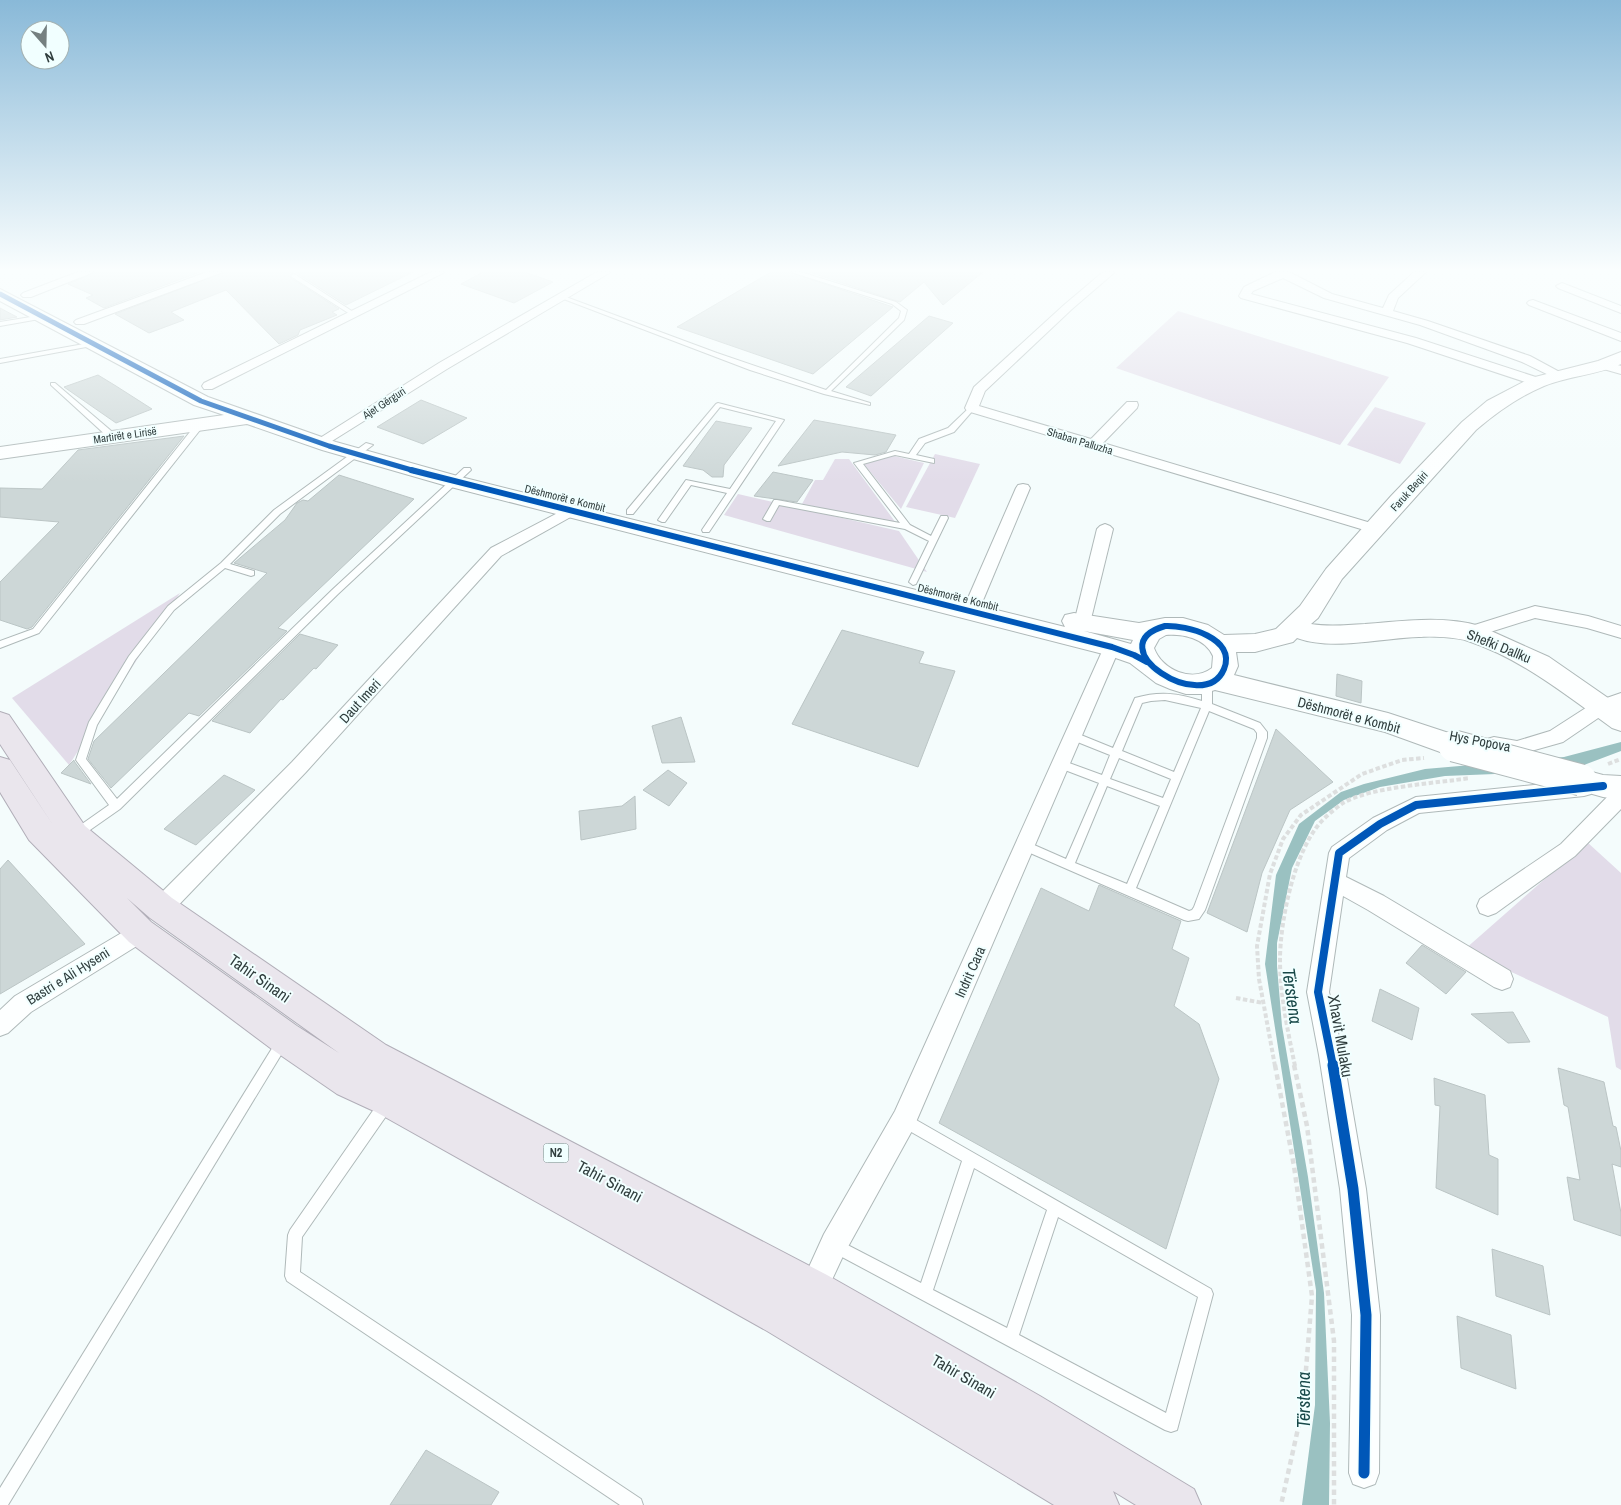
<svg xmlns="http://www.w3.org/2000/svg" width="1621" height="1505" viewBox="0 0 1621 1505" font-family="'Archivo Narrow',sans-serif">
	<rect width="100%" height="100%" fill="#f4fcfc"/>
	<g fill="#e2dce9">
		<polygon points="1178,311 1389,377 1340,445 1116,368"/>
		<polygon points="1375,407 1426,423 1400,464 1347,445"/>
		<polygon points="935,454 980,464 955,518 906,507"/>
		<polygon points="894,456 924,463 901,509 863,463"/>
		<polygon points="835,459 849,459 896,523 802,504 815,480 823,480"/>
		<polygon points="738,494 899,531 927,572 724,515"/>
		<polygon points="180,593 69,765 12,698"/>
		<polygon points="1587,842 1621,873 1621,1070 1616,1067 1608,1017 1464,950"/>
	</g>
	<polygon fill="#9ac1c1" points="1621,742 1621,751 1568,771 1445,776 1380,787 1344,800 1315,821 1292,868 1277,943 1277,966 1282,1026 1308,1177 1324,1293 1330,1423 1329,1505 1302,1505 1315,1405 1316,1290 1265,964 1276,875 1299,824 1341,792 1364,784 1425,769 1564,757"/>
	<g fill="#cdd7d7" stroke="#bbc5c5">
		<polygon points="96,272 200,272 104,308 86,298 93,295 68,284"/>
		<polygon points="225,272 294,272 289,276 291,278 339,309 332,312 337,315 300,330 298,335 279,344 226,290 171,312 184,320 149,333 115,314"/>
		<polygon points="295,272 413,272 346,305"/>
		<polygon points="483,272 525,272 553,282 514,303 461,284"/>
		<polygon points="771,272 789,272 893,307 813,374 677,327"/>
		<polygon points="809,272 983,272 943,305 924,282 900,302"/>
		<polygon points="0,308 17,317 0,320"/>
		<polygon points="929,316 953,323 871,396 846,387"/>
		<polygon points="98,375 116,386 152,409 116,423 64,387"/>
		<polygon points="421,400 467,418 423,444 377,427"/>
		<polygon points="814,420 896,435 886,452 875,455 842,452 778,466"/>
		<polygon points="716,421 752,428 724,465 723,477 712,477 703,470 683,466"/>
		<polygon points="184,436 32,627 27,629 0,620 0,582 59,522 0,517 0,488 42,489 78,450"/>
		<polygon points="773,472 813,480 797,502 754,496"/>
		<polygon points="339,475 414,499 278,628 287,631 199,716 189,713 111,788 88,759 94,741 267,573 234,563 285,520 297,503 303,500 308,501"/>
		<polygon points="842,630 924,652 919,663 955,671 918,767 792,724"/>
		<polygon points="300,634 338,645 316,669 314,668 283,700 281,699 250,733 212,721"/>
		<polygon points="1337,674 1362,681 1361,703 1336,696"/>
		<polygon points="681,717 695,762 662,763 652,726"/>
		<polygon points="1276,729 1333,782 1290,810 1262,873 1247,932 1207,913"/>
		<polygon points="74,760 74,761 91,784 61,773"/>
		<polygon points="668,770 687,783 669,806 643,790"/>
		<polygon points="224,775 255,790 196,845 164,829"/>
		<polygon points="635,796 636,829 581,840 579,811 622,806"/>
		<polygon points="8,860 85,944 0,994 0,869"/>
		<polygon points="1099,885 1181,921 1172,949 1189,958 1174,1006 1199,1024 1219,1079 1166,1249 939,1123 1041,888 1089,911"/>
		<polygon points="1422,945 1466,972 1446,994 1406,963"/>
		<polygon points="1380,989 1419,1008 1412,1040 1372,1021"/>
		<polygon points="1513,1012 1530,1042 1508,1043 1471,1014"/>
		<polygon points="1558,1068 1604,1082 1613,1126 1616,1127 1621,1151 1621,1167 1612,1164 1621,1213 1621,1236 1574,1220 1567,1177 1580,1180 1568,1107 1564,1105"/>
		<polygon points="1434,1078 1485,1095 1489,1155 1498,1159 1498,1215 1436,1188 1440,1106 1435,1105"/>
		<polygon points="1492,1249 1543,1266 1550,1315 1496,1296"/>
		<polygon points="1457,1316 1511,1335 1516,1389 1461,1368"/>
		<polygon points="426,1450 499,1492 491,1505 390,1505"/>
	</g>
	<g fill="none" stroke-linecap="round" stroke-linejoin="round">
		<g stroke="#afb9b9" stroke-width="2">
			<g id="lane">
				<polygon points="791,272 801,272 896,302 907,310 904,320 831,391 870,403 870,405 824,394 750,370 561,298 566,297 717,353 826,390 899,318 901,311 892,304"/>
				<polygon points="294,274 296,275 358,315 353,316 292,277 291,276"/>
				<polygon points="43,315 45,316 45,318 0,326 0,322"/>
				<polygon points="95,342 98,344 97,345 0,363 0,359"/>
				<polygon points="51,383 55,383 116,435 116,439 110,439 51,385"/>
				<polygon points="718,403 784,420 709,532 703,532 702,530 727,493 691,485 665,522 662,522 658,520 686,480 730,489 776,421 720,407 633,514 627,514 627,510 716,404"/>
				<polygon points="970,407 975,408 954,432 925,443 916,455 934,459 934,463 895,455 863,464 910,525 931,536 941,516 947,516 948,518 916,584 913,585 909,582 929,541 905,529 779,505 770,521 767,521 763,519 774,500 777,500 900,523 854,463 895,451 909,454 919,439 948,428"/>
				<polygon points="197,423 204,425 39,633 0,648 0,641 33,629"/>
				<polygon points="366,443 373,445 280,514 230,564 254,571 254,575 251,576 225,568 174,610 135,660 97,725 86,759 117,799 332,590 464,468 470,468 471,470 338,594 120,809 80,837 76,839 72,837 71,834 72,831 109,805 76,760 89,722 129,656 168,606 221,563 274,510"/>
				<path d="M1207,680L1212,683V704L1260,723L1267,732V738L1205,910L1199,919L1188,921L1184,920L1021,849L1020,846L1021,843L1025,841L1066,859L1099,783L1057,767L1056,764L1057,761L1061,760L1102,775L1110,755L1070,739L1068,736L1070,733H1076L1113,748L1135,698C1159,691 1178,693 1202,701V683ZM1165,700L1201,708L1174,772L1122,751L1142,703L1151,701ZM1209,711L1254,729L1257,733V738L1194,907L1192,910L1189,911L1136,888ZM1119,758L1171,779L1163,798L1110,779ZM1107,786L1160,806L1127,884L1075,863Z"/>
				<polygon points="283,1035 287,1037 289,1041 287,1045 8,1505 0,1505 0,1488 279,1037"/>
				<polygon points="386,1097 391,1099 393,1104 391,1109 302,1237 300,1272 641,1499 643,1505 620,1505 287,1281 285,1276 288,1235 290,1230 381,1099"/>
				<path d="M904,1113L1211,1289L1213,1294L1177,1430L1171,1432L1165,1430L829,1250L827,1245L829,1240L834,1238L921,1283L962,1161L899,1125L897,1120L899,1115ZM974,1168L1047,1210L1007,1328L933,1290ZM1058,1217L1198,1297L1166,1413L1019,1335Z"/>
			</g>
		</g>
		<g stroke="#afb9b9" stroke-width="2">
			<g id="street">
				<polygon points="78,272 94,272 31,297 23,297 21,295 23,293"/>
				<polygon points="207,272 223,272 84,324 76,324 74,322 76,320"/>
				<polygon points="431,272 445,272 212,389 204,389 202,386 204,383"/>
				<polygon points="597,272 611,272 447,369 324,446 314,446 312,443 439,363"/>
				<polygon points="1103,272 1115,272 1072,309 985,391 979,406 1091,439 1127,402 1137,402 1138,405 1137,408 1103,443 1381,526 1384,529 1381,532 1371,532 967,411 965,408 974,387 1064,305"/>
				<polygon points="1275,272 1289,272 1332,294 1383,308 1389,295 1414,272 1426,272 1398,298 1393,311 1428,321 1530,356 1567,376 1565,379 1557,379 1522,362 1420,325 1324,298 1283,278 1253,291 1251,294 1416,338 1542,379 1544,382 1538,386 1534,385 1407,343 1241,298 1239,296 1244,287"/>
				<polygon points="1562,283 1621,306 1621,313 1558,288 1556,286"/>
				<polygon points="1533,300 1621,333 1621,341 1529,305 1527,303 1529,301"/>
				<polygon points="1604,361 1621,366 1621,374 1600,368 1598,365"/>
				<polygon points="1023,484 1028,485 1030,488 984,598 982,602 976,604 970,602 968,598 1016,488 1018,485"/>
				<polygon points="571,506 576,508 578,511 576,514 501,556 306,772 169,915 161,918 153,915 150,908 153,901 292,762 491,548"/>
				<polygon points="1105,524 1110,526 1113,529 1090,623 1088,627 1082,629 1076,627 1074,623 1097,529 1100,526"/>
				<polygon points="1535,606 1588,616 1621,626 1621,638 1587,628 1535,618 1471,638 1465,636 1463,632 1465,628"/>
				<polygon points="1112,641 1118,643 1120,647 913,1129 844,1254 823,1299 813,1303 803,1299 799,1289 824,1234 895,1111 1104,647 1106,643"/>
				<polygon points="1621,693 1621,707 1607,712 1563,742 1556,744 1517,755 1487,749 1485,744 1487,739 1494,737 1517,741 1550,731 1595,702"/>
				<polygon points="1584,780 1591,782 1594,788 1591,794 1584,796 1419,813 1387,830 1349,858 1346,877 1384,896 1510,971 1513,979 1510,987 1502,990 1494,987 1368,910 1343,896 1329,992 1343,1055 1366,1189 1380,1315 1379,1473 1375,1484 1364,1488 1353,1484 1349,1473 1352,1315 1340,1189 1319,1055 1307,992 1329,853 1332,847 1373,818 1416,797"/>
				<polygon points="1621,788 1621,809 1575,856 1496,913 1488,916 1480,913 1477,906 1480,899 1561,844 1614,790"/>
				<polygon points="140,922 148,925 151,932 148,939 31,1012 8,1033 0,1036 0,1010 15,996"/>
			</g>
		</g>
		<g stroke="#afb9b9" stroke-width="2">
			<g id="secondary">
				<path d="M0,289L208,397L336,442L461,477L1065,627L1062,621L1065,615L1074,613L1139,623L1165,618H1183L1208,625L1224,635L1255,634L1276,629L1300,606L1326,569L1391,496L1462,422L1487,401L1531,378L1598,361L1621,352V364C1597,375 1568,376 1544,386C1518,397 1497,412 1476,430L1342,579L1318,618L1311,624C1329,627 1347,625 1365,624C1402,621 1443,615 1480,626L1549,657L1621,707V731L1612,728C1566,695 1522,659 1468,641C1457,637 1431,636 1419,637C1381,638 1333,651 1297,638L1293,642L1255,652H1236L1238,666L1234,675L1388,713L1464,738L1468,746L1464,754L1454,757L1385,732L1215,690L1202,694H1186L1170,689L1156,683L1130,663L1107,655L447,486L322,450L247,424L0,459V447L224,415L194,405L0,301ZM1084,631L1133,640L1131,644ZM1166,635C1183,634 1205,638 1213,656L1212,668C1192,683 1162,670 1154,648L1159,639Z"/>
				<polygon points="1581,769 1603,775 1621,776 1621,800 1603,797 1571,788 1567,780 1571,772"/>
			</g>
		</g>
		<g stroke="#b1aeb8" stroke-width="2">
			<path id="primary" d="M0,712L9,715L85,826L172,898L386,1045L827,1275L1040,1396L1194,1489L1201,1505H1136L1113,1491L1119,1505H1054L767,1331L376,1112L337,1094L273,1050L129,942L29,840L0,792V757L10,760L53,825L0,744ZM127,898L150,918L339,1053L297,1026L151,922Z"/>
		</g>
		<g stroke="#dddfdf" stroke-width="4" stroke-dasharray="4.5 2.5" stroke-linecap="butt">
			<polyline points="1608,764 1621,759"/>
			<polyline points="1236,998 1263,1003"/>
			<polyline points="1275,1066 1259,979 1257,946 1270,874 1283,839 1301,815 1362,774 1402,760 1424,758"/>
			<path d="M1295,1066C1288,1032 1280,995 1280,960C1280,921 1294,853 1320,823C1326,816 1336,808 1343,803C1369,787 1438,783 1470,778"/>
		</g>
		<g stroke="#dddfdf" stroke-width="4.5" stroke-dasharray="5.5 4" stroke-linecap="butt">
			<polyline points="1275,1065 1294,1166 1312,1296 1303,1406 1281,1505"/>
			<polyline points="1294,1065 1307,1126 1334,1341 1334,1505"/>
		</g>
		<use href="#lane" fill="#fdffff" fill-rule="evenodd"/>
		<use href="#street" fill="#fdffff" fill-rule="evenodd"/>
		<use href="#secondary" fill="#fdffff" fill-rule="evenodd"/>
		<use href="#primary" fill="#eae6ed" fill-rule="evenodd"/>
		<g stroke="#afb9b9" stroke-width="33" stroke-linecap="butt">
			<polyline id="secondary-bridge" points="1454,746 1581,780"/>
		</g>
		<use href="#secondary-bridge" stroke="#fdffff" stroke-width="31"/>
		<g stroke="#f1ffff" stroke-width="7">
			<polyline id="cycleway-far3" points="0,294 201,401 329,446 415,471"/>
		</g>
		<g stroke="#f1ffff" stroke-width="9">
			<g id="cycleway-far2">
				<polyline points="411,470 1112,647 1134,655 1147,662"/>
				<path d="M1165,626C1186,625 1237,638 1224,669C1204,717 1096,646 1165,626Z"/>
			</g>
		</g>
		<g stroke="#f1ffff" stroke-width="11">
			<polyline id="cycleway-far1" points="1333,1066 1318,992 1339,853 1380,824 1416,805 1603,786"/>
		</g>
		<g stroke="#f1ffff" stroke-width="14">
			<polyline id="cycleway" points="1333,1065 1353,1189 1366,1315 1364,1473"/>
		</g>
		<use href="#cycleway-far3" stroke="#0057b8" stroke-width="5"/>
		<use href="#cycleway-far2" stroke="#0057b8" stroke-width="6"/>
		<use href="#cycleway-far1" stroke="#0057b8" stroke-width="8"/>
		<use href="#cycleway" stroke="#0057b8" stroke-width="11"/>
	</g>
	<linearGradient id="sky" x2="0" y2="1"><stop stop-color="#89b9d8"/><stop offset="0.56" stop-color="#fafefe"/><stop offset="1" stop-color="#fafefe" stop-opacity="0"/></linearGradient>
	<rect width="1621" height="483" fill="url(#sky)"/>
	<g text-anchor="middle" stroke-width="4" stroke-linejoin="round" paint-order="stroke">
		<g font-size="11" fill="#303e3e" stroke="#f1ffff">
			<text transform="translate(384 403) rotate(-33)" y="4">Ajet Gërguri</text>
			<text transform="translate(125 435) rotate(-8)" y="4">Martirët e Lirisë</text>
			<text transform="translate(1080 441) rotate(17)" y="4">Shaban Palluzha</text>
			<text transform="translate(1409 491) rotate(-48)" y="4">Faruk Beqiri</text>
			<text transform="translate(565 498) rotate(14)" y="4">Dëshmorët e Kombit</text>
			<text transform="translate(958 597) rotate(14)" y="4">Dëshmorët e Kombit</text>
		</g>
		<rect fill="#f1ffff" stroke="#6a7878" stroke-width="1" x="543.5" y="1143.5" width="25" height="19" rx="4"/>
		<g font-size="12" font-weight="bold" fill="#303e3e">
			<text x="556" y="1157">N2</text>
		</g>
		<g font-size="14" fill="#303e3e" stroke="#f1ffff">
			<text transform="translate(1499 646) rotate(22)" y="5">Shefki Dallku</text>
			<text transform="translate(360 701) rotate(-48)" y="5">Daut Imeri</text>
			<text transform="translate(1349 715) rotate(15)" y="5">Dëshmorët e Kombit</text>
			<text transform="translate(1480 741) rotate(11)" y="5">Hys Popova</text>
			<text transform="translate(970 972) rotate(-66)" y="5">Indrit Cara</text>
			<text transform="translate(68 976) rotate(-32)" y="5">Bastri e Ali Hyseni</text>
		</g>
		<g font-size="16" fill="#303e3e" stroke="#f1ffff">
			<text transform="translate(260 978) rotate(35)" y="6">Tahir Sinani</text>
			<text transform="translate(1341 1036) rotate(80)" y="6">Xhavit Mulaku</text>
			<text transform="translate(610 1181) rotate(28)" y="6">Tahir Sinani</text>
			<text transform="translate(964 1376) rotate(30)" y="6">Tahir Sinani</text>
		</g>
		<g font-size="18" font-style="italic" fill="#174848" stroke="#f1ffff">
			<text transform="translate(1292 996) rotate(82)" y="6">Tërstena</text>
			<text transform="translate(1304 1400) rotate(-90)" y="6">Tërstena</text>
		</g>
	</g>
	<g transform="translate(45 45) rotate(160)"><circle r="24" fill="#f1ffff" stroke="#a4b2b2"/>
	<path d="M0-4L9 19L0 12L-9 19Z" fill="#758080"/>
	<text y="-8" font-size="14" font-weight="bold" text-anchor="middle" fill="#303e3e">N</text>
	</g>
</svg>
